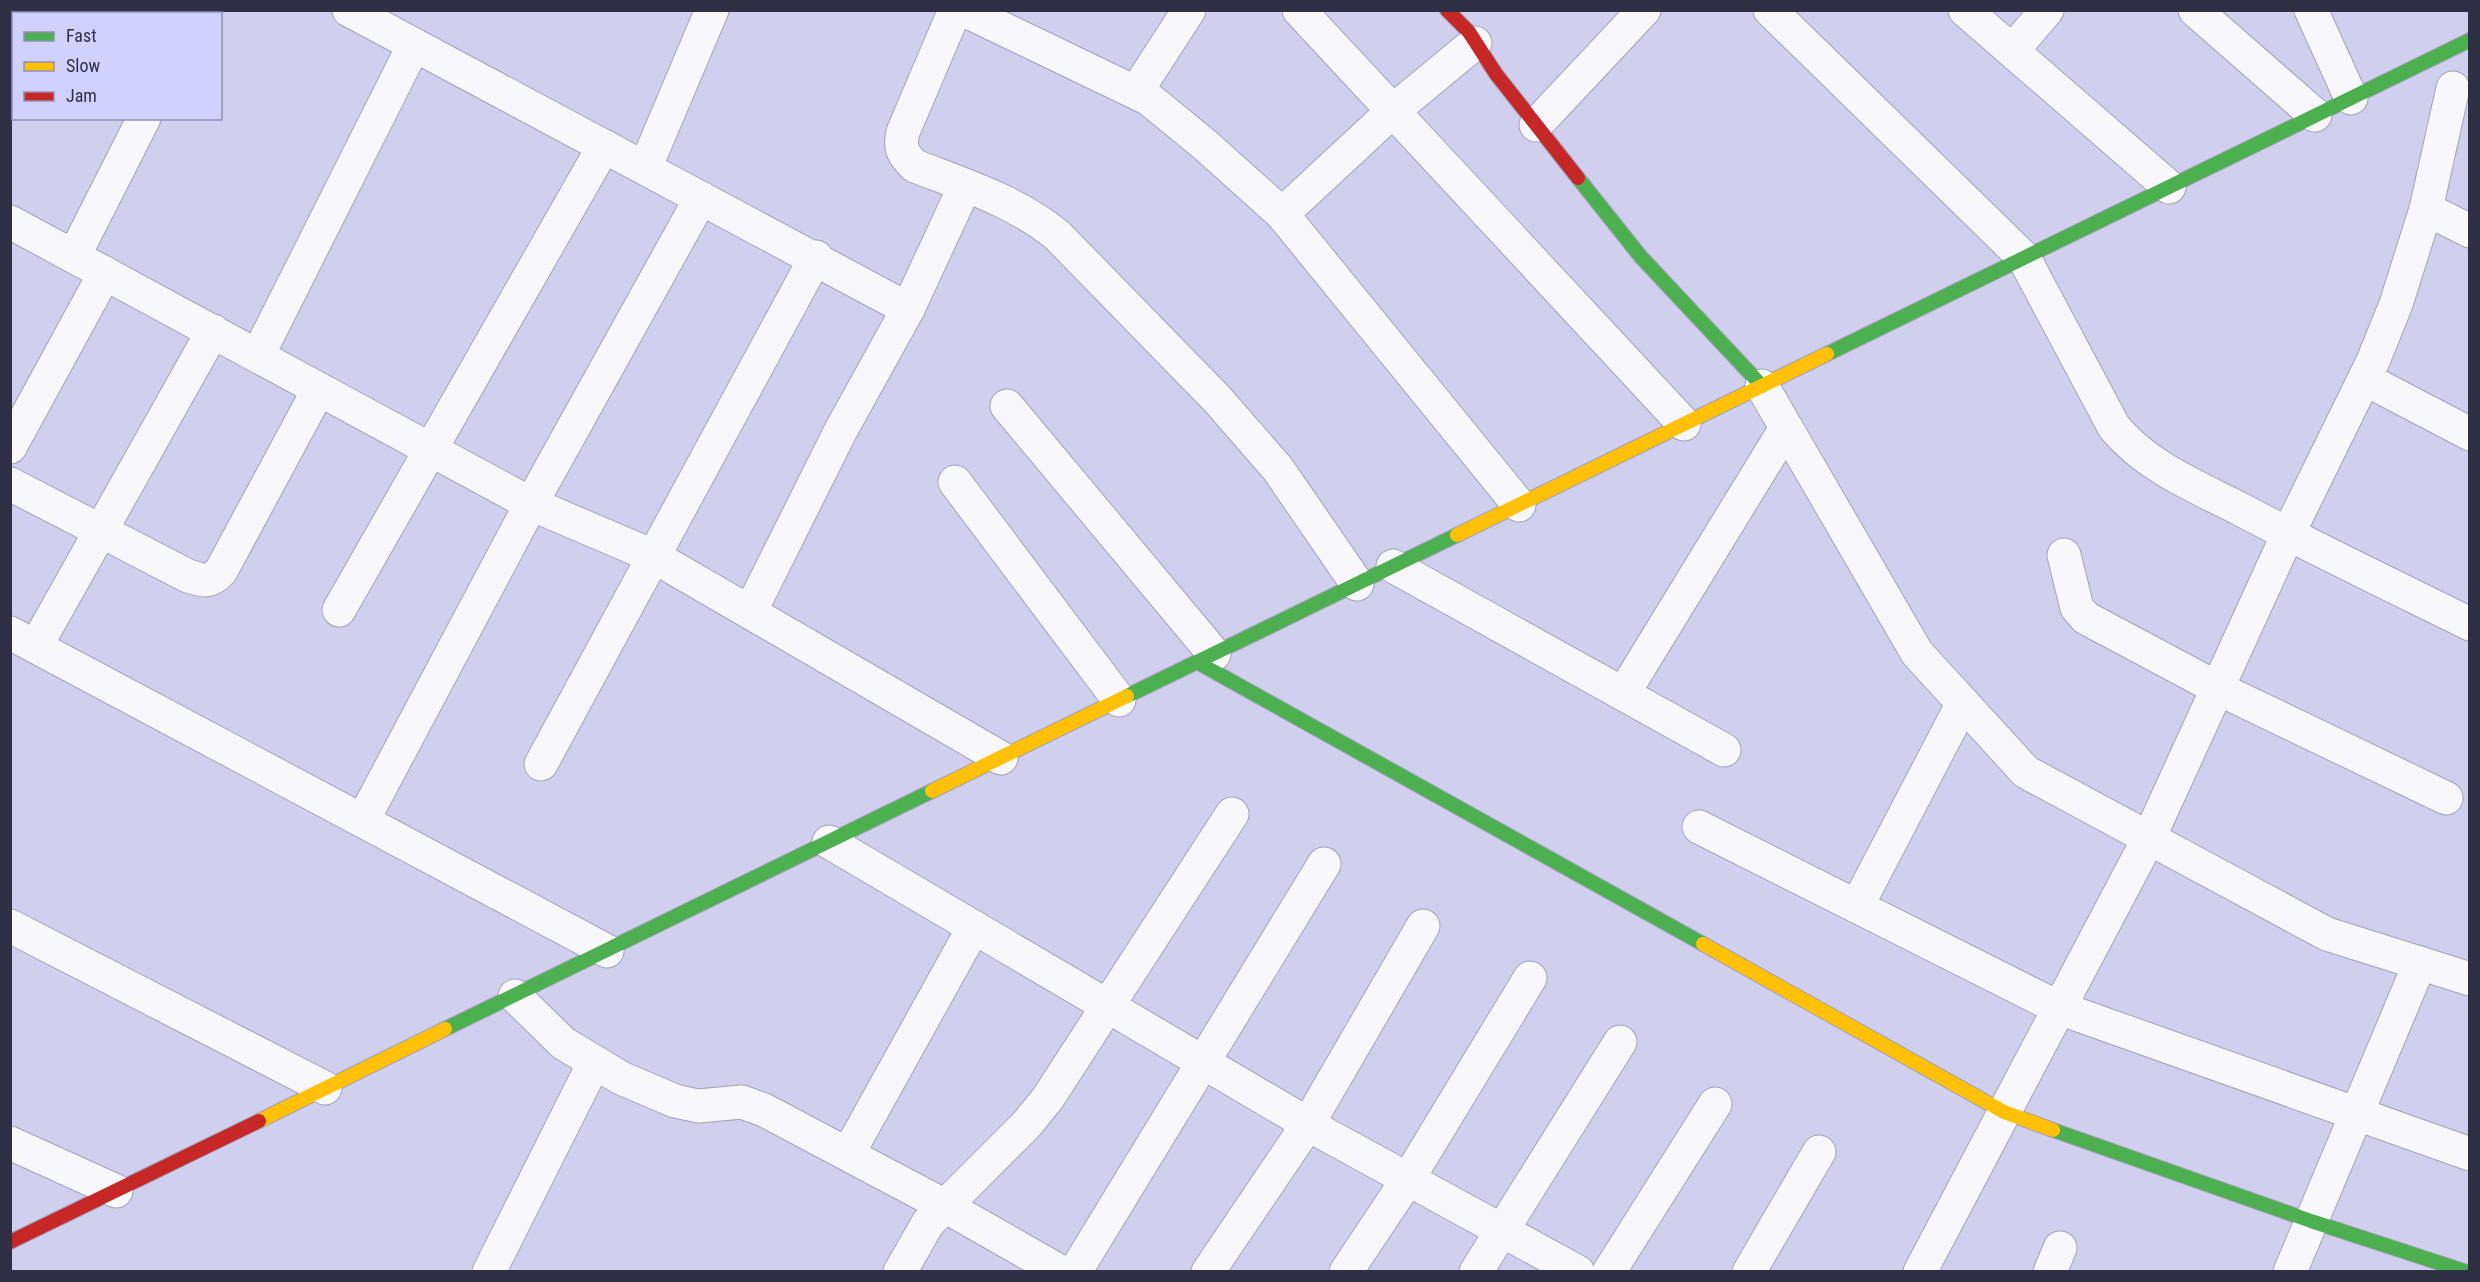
<svg xmlns="http://www.w3.org/2000/svg" width="2480" height="1282" viewBox="0 0 2480 1282" font-family="'Roboto Condensed',sans-serif">
	<rect width="100%" height="100%" fill="#d0cfee"/>
	<g fill="none" stroke-linecap="round" stroke-linejoin="round">
		<g stroke="#a3a2ba" stroke-width="35">
			<g id="street">
				<polyline points="349,10 908,309"/>
				<path d="M955,10L903,132C899,148 903,155 915,166C964,185 1015,201 1057,235L1217,399L1278,469L1357,584"/>
				<polyline points="964,10 1149,99 1204,144 1282,214 1519,505"/>
				<polyline points="1299,10 1684,424"/>
				<path d="M1770,10L2024,258L2114,427C2147,467 2195,486 2240,509C2316,549 2393,586 2470,624"/>
				<polyline points="1965,10 2169,187"/>
				<polyline points="2195,10 2315,115"/>
				<polyline points="2311,10 2351,98"/>
				<polyline points="198,14 200,10"/>
				<polyline points="2012,51 2047,10"/>
				<polyline points="1136,92 1189,10"/>
				<polyline points="1536,125 1644,10"/>
				<polyline points="645,168 712,10"/>
				<polyline points="2426,209 2470,231"/>
				<polyline points="1282,214 1394,110 1475,43"/>
				<polyline points="10,222 531,504 653,556 1001,758"/>
				<polyline points="74,256 144,118"/>
				<polyline points="258,355 414,45"/>
				<polyline points="2365,379 2470,434"/>
				<polyline points="1762,386 1917,653 2026,772 2327,934 2470,979"/>
				<polyline points="1007,406 1214,654"/>
				<polyline points="10,447 105,273"/>
				<polyline points="955,482 1119,700"/>
				<path d="M10,484L188,576C203,581 210,583 221,571L319,389"/>
				<polyline points="2064,555 2077,608 2086,618 2219,689 2446,798"/>
				<polyline points="1393,566 1724,750"/>
				<polyline points="339,610 604,146"/>
				<polyline points="750,612 841,430 908,309 965,186"/>
				<polyline points="10,633 607,951"/>
				<polyline points="36,646 213,331"/>
				<polyline points="1623,694 1786,428"/>
				<polyline points="541,764 816,257"/>
				<polyline points="363,820 531,504 701,198"/>
				<polyline points="1699,827 2059,1008 2470,1154"/>
				<polyline points="829,842 1325,1134 1578,1272"/>
				<polyline points="1857,906 1963,703"/>
				<polyline points="10,926 325,1088"/>
				<polyline points="515,996 563,1043 621,1078 675,1101 698,1106 742,1102 764,1110 945,1206 1061,1272"/>
				<polyline points="10,1143 116,1191"/>
				<polyline points="848,1154 974,927"/>
				<polyline points="489,1272 594,1063"/>
				<polyline points="900,1272 928,1223 1027,1124 1048,1098 1232,814"/>
				<polyline points="1075,1272 1324,864"/>
				<polyline points="1208,1272 1308,1124 1423,926"/>
				<polyline points="1346,1272 1408,1179 1530,978"/>
				<polyline points="1476,1272 1620,1042"/>
				<polyline points="1609,1272 1715,1104"/>
				<polyline points="1749,1272 1819,1152"/>
				<polyline points="1920,1272 2149,838 2288,534 2373,361 2396,304 2426,209 2453,88"/>
				<polyline points="2050,1272 2060,1248"/>
				<polyline points="2290,1272 2420,963"/>
			</g>
		</g>
		<g stroke="#a3a2ba" stroke-width="16">
			<g id="fast">
				<polyline points="1578,178 1641,257 1762,386"/>
				<polyline points="1827,354 2470,40"/>
				<polyline points="1197,662 1703,944"/>
				<polyline points="1127,696 1457,535"/>
				<polyline points="445,1029 932,791"/>
				<polyline points="2053,1130 2311,1221 2467,1272"/>
			</g>
		</g>
		<g stroke="#a3a2ba" stroke-width="16">
			<g id="slow">
				<polyline points="1457,535 1827,354"/>
				<polyline points="932,791 1127,696"/>
				<polyline points="1703,944 2004,1112 2053,1130"/>
				<polyline points="259,1121 445,1029"/>
			</g>
		</g>
		<g stroke="#a3a2ba" stroke-width="16">
			<g id="jam">
				<polyline points="1447,10 1469,32 1496,74 1578,178"/>
				<polyline points="10,1242 259,1121"/>
			</g>
		</g>
		<use href="#street" stroke="#f8f8fc" stroke-width="33"/>
		<use href="#fast" stroke="#4caf50" stroke-width="14"/>
		<use href="#slow" stroke="#ffc107" stroke-width="14"/>
		<use href="#jam" stroke="#c62828" stroke-width="14"/>
	</g>
	<rect width="2480" height="1282" fill="none" stroke="#2f2f45" stroke-width="24"/>
	<rect x="12" y="12" width="210" height="108" fill="#d1d1fe" stroke="#9090b4" stroke-width="1.5"/>
	<rect x="24" y="32" width="30" height="9" fill="#4caf50" stroke="#9090b4" stroke-width="1.5"/>
	<text x="66" y="42" font-size="18" fill="#2f2f45">Fast</text>
	<rect x="24" y="62" width="30" height="9" fill="#ffc107" stroke="#9090b4" stroke-width="1.5"/>
	<text x="66" y="72" font-size="18" fill="#2f2f45">Slow</text>
	<rect x="24" y="92" width="30" height="9" fill="#c62828" stroke="#9090b4" stroke-width="1.5"/>
	<text x="66" y="102" font-size="18" fill="#2f2f45">Jam</text>
</svg>
